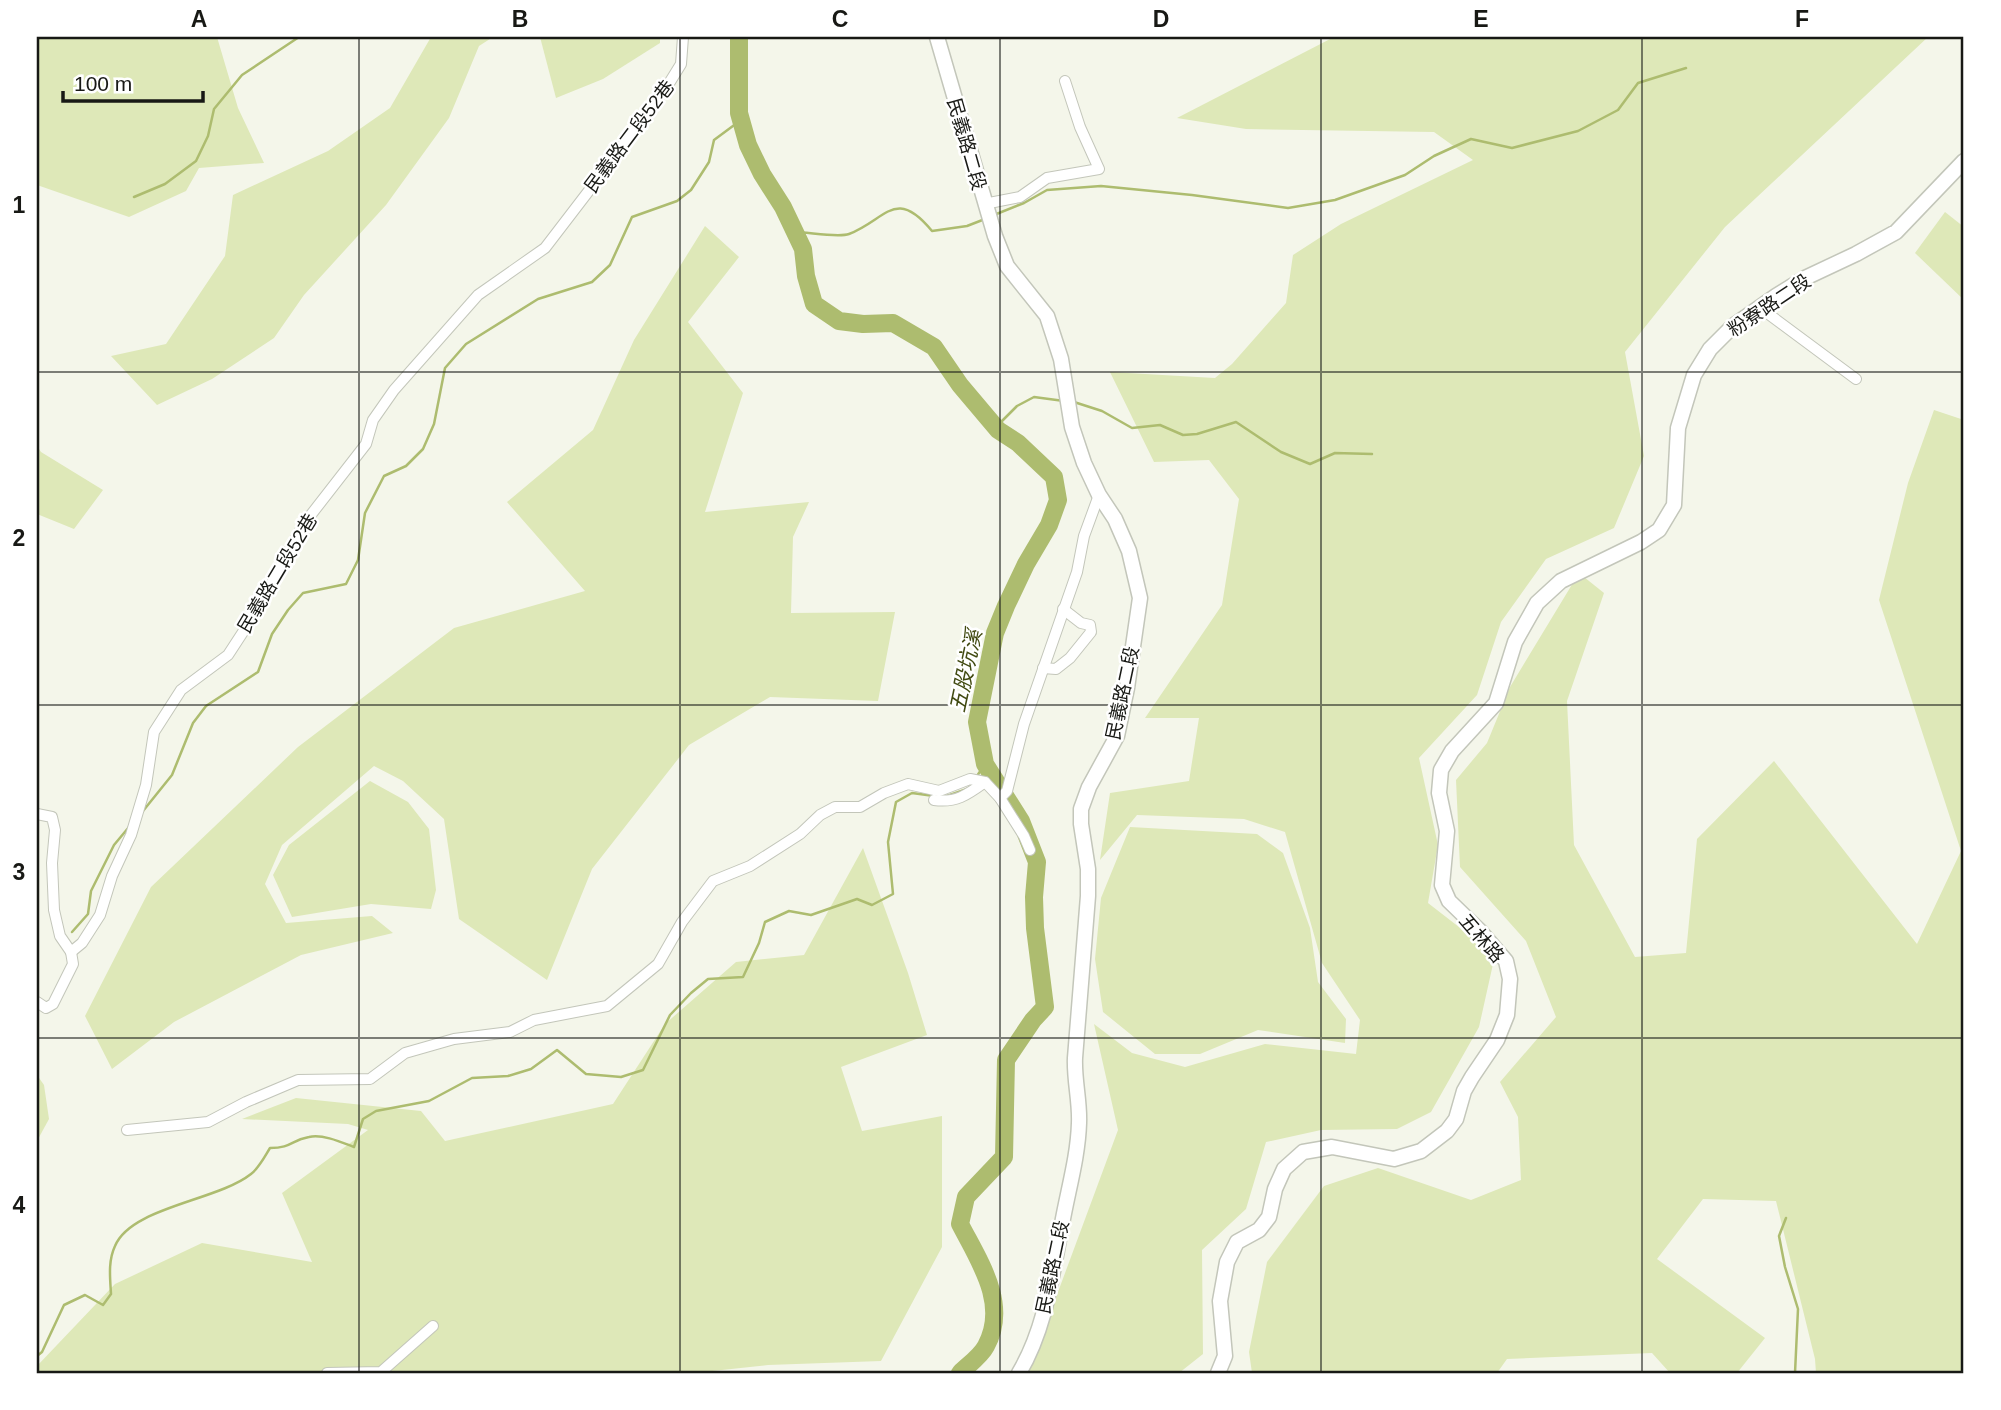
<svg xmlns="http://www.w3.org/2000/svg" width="2001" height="1410" viewBox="0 0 2001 1410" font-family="Helvetica,'Noto Sans TC',sans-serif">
	<rect width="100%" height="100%" fill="#f4f6ea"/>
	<g fill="#dee8b8">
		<polygon points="37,37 217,37 238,108 264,163 199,168 186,191 129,217 37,185"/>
		<polygon points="431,37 493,37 479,46 449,118 386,205 304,295 274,338 212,379 157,405 111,356 166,344 225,256 233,195 328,151 390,108"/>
		<polygon points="540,37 660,37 660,43 603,79 556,98"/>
		<polygon points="1334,37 1928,37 1725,227 1625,352 1644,456 1614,528 1546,559 1501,622 1477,695 1419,758 1438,845 1428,903 1495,955 1479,1027 1431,1112 1397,1129 1321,1130 1266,1142 1246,1209 1202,1250 1203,1354 1179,1373 1028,1373 1118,1130 1094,1024 1132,1053 1185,1067 1265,1044 1356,1054 1360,1020 1322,963 1285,832 1244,819 1137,815 1100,860 1110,793 1189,781 1199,718 1145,718 1222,605 1239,499 1209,460 1154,462 1110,372 1215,378 1232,364 1286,303 1293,255 1341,224 1473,160 1434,132 1246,129 1177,118"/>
		<polygon points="1945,212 1964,227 1964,300 1915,253"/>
		<polygon points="705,226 739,257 688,322 743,393 705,512 809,502 793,537 791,613 895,612 878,701 770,697 689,745 592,869 547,980 459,919 444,819 403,781 374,766 282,845 265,884 286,923 372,916 393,933 301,955 174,1022 112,1069 85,1016 151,887 298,747 454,628 585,591 507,502 593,430 634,340"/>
		<polygon points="1934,410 1964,420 1964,1373 1816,1373 1815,1359 1776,1201 1703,1199 1657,1259 1765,1338 1737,1373 1670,1373 1652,1353 1507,1359 1497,1373 1252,1373 1249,1352 1267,1262 1324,1186 1378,1168 1471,1200 1521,1180 1518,1117 1500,1082 1556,1017 1526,941 1460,867 1456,780 1487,743 1510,687 1579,573 1604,593 1567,701 1574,845 1635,957 1686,953 1697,839 1774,761 1917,944 1961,851 1879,600 1908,483"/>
		<polygon points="37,446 41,452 103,490 74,529 37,514"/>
		<polygon points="370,781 408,802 429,829 436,890 431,909 371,904 292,917 273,875 289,845"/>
		<polygon points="1130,827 1257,834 1283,853 1310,928 1318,982 1346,1019 1345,1043 1258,1030 1200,1054 1155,1054 1103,1012 1095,959 1101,898"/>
		<polygon points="863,848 908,973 927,1035 841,1067 862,1131 942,1116 942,1247 881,1361 768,1365 694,1373 37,1373 37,1366 115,1284 202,1243 312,1262 282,1193 368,1130 348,1124 242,1119 296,1098 421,1111 445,1141 613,1104 665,1024 736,962 804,955"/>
		<polygon points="37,1075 44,1085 49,1119 37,1141"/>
	</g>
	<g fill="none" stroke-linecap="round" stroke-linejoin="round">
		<g stroke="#adbc6f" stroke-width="2.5">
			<polyline points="134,197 165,184 196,161 208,136 214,109 242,75 299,37"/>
			<polyline points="994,215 1024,203 1047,190 1101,186 1192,195 1288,208 1335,200 1405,175 1434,156 1471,139 1512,148 1578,131 1618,110 1638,83 1686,68"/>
			<path d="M794,232C808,232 838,238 849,234C886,220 895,186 932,231L967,226L985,219"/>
			<polyline points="1074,402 1102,411 1132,428 1160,425 1183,435 1197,434 1236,422 1281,452 1310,464 1335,453 1372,454"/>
			<polyline points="996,427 1017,406 1034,397 1064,401"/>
			<polyline points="977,776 985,764"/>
			<polyline points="944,797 970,788 974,782"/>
			<polyline points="143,811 172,775 193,723 206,706 258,672 272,634 288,610 303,593 346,584 358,560 365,513 384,476 406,466 423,449 434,424 445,368 466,344 538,299 592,282 610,265 632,217 677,201 691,190 709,162 714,140 741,120"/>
			<polyline points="72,932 88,914 91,891 114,845 129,827"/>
			<polyline points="1786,1218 1779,1236 1785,1267 1798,1309 1795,1373"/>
			<path d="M37,1356L42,1352L64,1305L85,1295L103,1305L111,1294C110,1277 108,1261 115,1246C131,1207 217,1201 251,1174C259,1168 265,1156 270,1148C292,1148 291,1140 309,1137C323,1134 341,1142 354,1147L363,1119L376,1111L429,1101L472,1078L508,1076L531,1069L557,1050L586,1074L621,1077L643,1070L670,1015L691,993L708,979L743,977L759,943L765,922L789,911L811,915L857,899L872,905L893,894L888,842L896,802L912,793L934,796"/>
		</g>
		<path stroke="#adbc6f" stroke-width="18" d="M739,37V113L748,145L762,174L783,207L803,249L806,276L814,304L839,321L863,324L893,323L934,347L960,385L998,430L1018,443L1054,477L1058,500L1049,525L1026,564L1006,606L995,633L977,722L985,764L1021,821L1037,862L1034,897L1035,928L1045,1007L1033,1020L1006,1060L1004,1157L966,1197L960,1224C979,1261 1009,1304 986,1346C981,1356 968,1365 960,1373"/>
		<g stroke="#c3c6ba" stroke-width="12">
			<g id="street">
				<polyline points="984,204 1020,197 1047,178 1099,169 1080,127 1065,81"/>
				<polyline points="1759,307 1856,379"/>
				<polyline points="1043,668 1056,669 1070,658 1091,632 1090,625 1081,623 1063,609"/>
				<polyline points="1000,798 1007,791 1024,724 1077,572 1084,536 1099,495"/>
				<path d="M934,800C956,803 967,795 985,782"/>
				<polyline points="37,814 52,817 55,830 52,863 54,910 60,936 71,952 82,943 100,915 112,876 131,835 146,785 154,732 181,690 228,655 258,609 303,525 366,444 373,420 394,390 478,295 545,248 591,188 668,85 681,64 683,37"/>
				<polyline points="37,1002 46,1008 53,1004 73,964 71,952"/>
				<polyline points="127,1130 208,1122 246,1102 298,1080 370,1079 405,1053 454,1039 510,1032 534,1020 607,1006 658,964 682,922 713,881 750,866 800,834 820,815 835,807 860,807 884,793 908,784 939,791 970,779 985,782 1000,798 1024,836 1030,850"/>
				<polyline points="327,1373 381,1372 433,1326"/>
			</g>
		</g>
		<g stroke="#c3c6ba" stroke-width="17">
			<g id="secondary">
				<path d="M937,37L995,236L1007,266L1047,316L1061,359L1072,427L1084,463L1099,495L1115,519L1129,551L1140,598L1127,688L1117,736L1089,787L1081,809V824L1088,869V896L1075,1058C1074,1080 1080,1101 1079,1123C1078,1157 1068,1190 1062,1224C1052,1274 1046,1328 1019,1373"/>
				<polyline points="1218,1373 1225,1356 1220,1301 1227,1262 1237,1242 1259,1230 1269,1217 1275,1189 1284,1169 1303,1152 1332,1147 1394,1159 1421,1151 1447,1131 1456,1119 1464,1091 1472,1077 1497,1040 1507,1015 1510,979 1506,961 1480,931 1449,901 1442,885 1447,831 1439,793 1441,770 1452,751 1496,703 1515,642 1537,603 1561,581 1641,542 1659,530 1674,505 1678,428 1694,375 1710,349 1733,326 1776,296 1805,278 1856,254 1896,232 1964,161"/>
			</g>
		</g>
		<use href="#street" stroke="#fff" stroke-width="10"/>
		<use href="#secondary" stroke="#fff" stroke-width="14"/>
	</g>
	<path fill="none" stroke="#181915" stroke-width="2" stroke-opacity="0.55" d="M359,37V1373M680,37V1373M1000,37V1373M1321,37V1373M1642,37V1373M37,372H1964M37,705H1964M37,1038H1964"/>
	<g text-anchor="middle" stroke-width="5" stroke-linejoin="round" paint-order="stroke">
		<g font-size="19" fill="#181915" stroke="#fff">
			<text transform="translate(629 136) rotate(-53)" y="7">民義路二段52巷</text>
			<text transform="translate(967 144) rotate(74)" y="7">民義路二段</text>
			<text transform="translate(1769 305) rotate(-34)" y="7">粉寮路二段</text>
			<text transform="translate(277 573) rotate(-59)" y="7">民義路二段52巷</text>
			<text transform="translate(1122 693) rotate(-78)" y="7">民義路二段</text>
			<text transform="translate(1482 938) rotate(49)" y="7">五林路</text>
			<text transform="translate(1052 1267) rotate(-78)" y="7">民義路二段</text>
		</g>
		<g font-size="21" font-style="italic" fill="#414a11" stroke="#fff">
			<text transform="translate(966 671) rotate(-78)" y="7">五股坑溪</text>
		</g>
	</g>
	<rect width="2001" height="1410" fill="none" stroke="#ffffff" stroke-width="77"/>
	<path d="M63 91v10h140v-10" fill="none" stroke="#181915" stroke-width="3.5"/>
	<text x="74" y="91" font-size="21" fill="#181915" stroke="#ffffff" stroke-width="5" paint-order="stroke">100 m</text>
	<rect x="38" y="38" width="1924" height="1334" fill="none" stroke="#181915" stroke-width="2.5"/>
	<g font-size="23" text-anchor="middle" font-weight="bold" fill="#181915">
		<text x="199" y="27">A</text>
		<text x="520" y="27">B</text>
		<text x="840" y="27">C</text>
		<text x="1161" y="27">D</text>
		<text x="1481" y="27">E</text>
		<text x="1802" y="27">F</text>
		<text x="19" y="213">1</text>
		<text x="19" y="546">2</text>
		<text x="19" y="880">3</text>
		<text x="19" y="1213">4</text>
	</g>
</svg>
